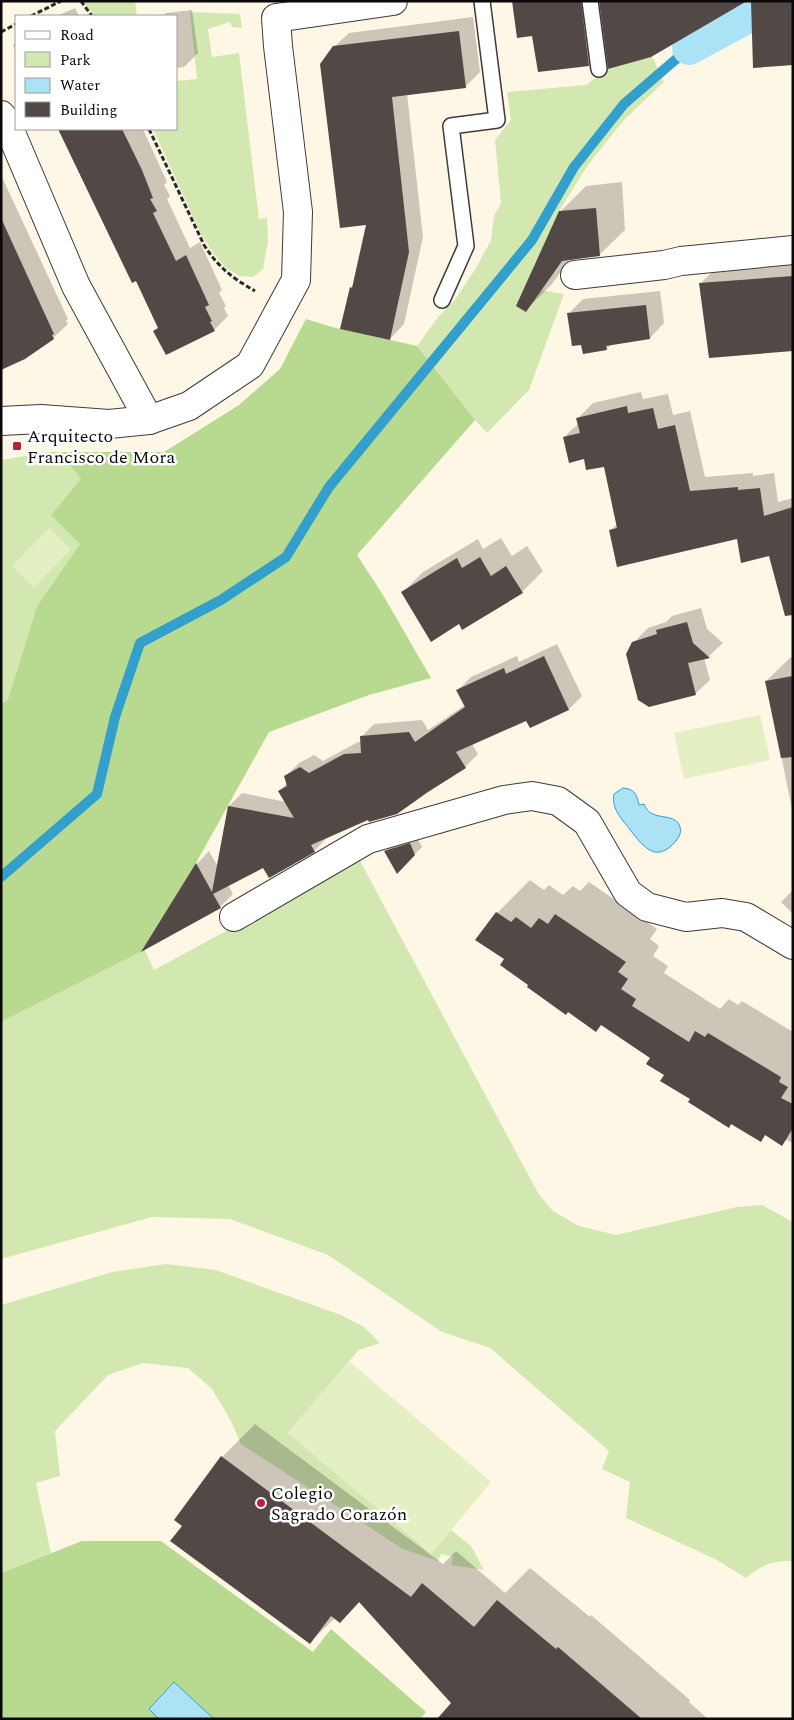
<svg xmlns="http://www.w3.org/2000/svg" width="794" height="1720" viewBox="0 0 794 1720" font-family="Spectral,serif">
	<rect width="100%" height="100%" fill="#fff7e6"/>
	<g fill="#d3e8b1">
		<polygon points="83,1 135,1 137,16 95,16"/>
		<polygon points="190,12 240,14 242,28 232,27 230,22 208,29 212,57 239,53 259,219 267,218 268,241 263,269 253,277 239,276 226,268 213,253 201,234 153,129 176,129 176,81 197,79"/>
		<polygon points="652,56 664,82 623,121 588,165 559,211 528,280 541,290 564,294 529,390 487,433 475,420 417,346 438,317 454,301 476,268 491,240 494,216 501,203 495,140 511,120 507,92 586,85 607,69"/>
		<polygon points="48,452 65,459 81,479 80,544 37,606 8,699 1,704 1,460"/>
		<path d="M359,859L538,1193L553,1211L579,1226L616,1235L737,1207L762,1205L793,1222V1561C771,1561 763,1564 746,1578L715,1559L626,1518L630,1482L602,1469L609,1451L490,1348L442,1332L328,1255L230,1219L152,1217L1,1259V1022L145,950L154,970Z"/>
		<polygon points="166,1264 216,1270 341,1315 364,1327 380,1343 359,1350 349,1361 288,1433 431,1553 451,1530 471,1546 484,1570 451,1565 453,1557 441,1554 438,1561 403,1549 241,1444 230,1419 212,1389 188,1368 143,1363 108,1375 55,1431 60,1476 36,1483 51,1553 1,1573 1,1305 112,1272"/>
	</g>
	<g fill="#b8d990">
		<polygon points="306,319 332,327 417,346 475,420 357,555 383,595 431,678 369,695 269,732 196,863 144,948 145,950 1,1022 1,704 8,699 37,606 80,544 51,515 81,479 65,459 48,452 164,452 239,405 280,369"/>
		<polygon points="82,1541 161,1541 313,1652 331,1629 426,1712 420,1719 214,1719 174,1682 149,1709 159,1719 1,1719 1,1573"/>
	</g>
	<g fill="#e4efc3">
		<polygon points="49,528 71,549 34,588 12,566"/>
		<polygon points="760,715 770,760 684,779 674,733"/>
		<polygon points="349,1361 491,1482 431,1554 288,1433"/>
	</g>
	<g fill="#abe2f6" stroke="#329fcd">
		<path d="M623,788C635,789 637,795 639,805L644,804C650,823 676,811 680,827C682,832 679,837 676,841C656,864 644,847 631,831C622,819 611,809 614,794Z"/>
		<polygon points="174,1682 214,1719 159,1719 149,1709"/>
	</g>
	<g fill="#0003">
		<polygon points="513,1 593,1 600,53 589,65 533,35"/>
		<polygon points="75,8 79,16 57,16"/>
		<polygon points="192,10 198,53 184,67 176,68 176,16 163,16 166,13"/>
		<polygon points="473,17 480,72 465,87 407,94 423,237 404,324 390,339 351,288 354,285 367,224 334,47 349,33"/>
		<polygon points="16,42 16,51 13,45"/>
		<polygon points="59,129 143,129 167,182 164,185 170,196 167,199 190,248 200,242 222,290 219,293 226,306 224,308 228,316 214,330 155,331 159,327 136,279 133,282"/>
		<polygon points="1,175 68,319 66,321 68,324 53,338 1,352"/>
		<polygon points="622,182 625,230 599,255 570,259 552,284 526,310 560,212 586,186"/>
		<polygon points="793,260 793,349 700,284 718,266"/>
		<polygon points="660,291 664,323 650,338 612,344 606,349 582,343 569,313 583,299"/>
		<polygon points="641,392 643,399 668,394 673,415 690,411 705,477 753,473 753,476 774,473 778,502 793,498 793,574 769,555 738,538 610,531 617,524 605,465 585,458 564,437 579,423 578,418 593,403"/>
		<polygon points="501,538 512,556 527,546 543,571 522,592 460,623 403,592 423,572 478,539 483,549"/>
		<polygon points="701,608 707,629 723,643 709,656 704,658 710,680 695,694 633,643 648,628 666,622 672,616"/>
		<polygon points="557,644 582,696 569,709 531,727 527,719 472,744 478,754 465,767 427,791 327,838 314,851 264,866 228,885 233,894 220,907 145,948 197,864 209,851 218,867 229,806 242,793 286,802 279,791 287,783 286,776 299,763 314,755 323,761 358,742 361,742 361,737 374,724 422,720 428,730 465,705 458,690 471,677 517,656 519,662"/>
		<polygon points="791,657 793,657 793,814 766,681"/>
		<polygon points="417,837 422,847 397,872 386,851 393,844"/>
		<polygon points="530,880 544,890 549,885 563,895 573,886 580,891 589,882 657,929 650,939 659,946 653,956 668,966 664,973 720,1009 729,999 738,1005 742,1001 793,1032 793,1143 786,1140 782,1145 766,1134 761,1140 732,1123 729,1126 692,1099 666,1074 651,1058 602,1024 596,1030 530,985 506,959 477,940 497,913"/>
		<polygon points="793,890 793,914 781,902"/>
		<polygon points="255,1424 443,1564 456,1551 505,1593 530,1568 590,1617 591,1615 690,1700 689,1702 708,1719 439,1719 453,1703 360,1602 340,1622 335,1618 310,1642 184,1526 222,1457"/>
	</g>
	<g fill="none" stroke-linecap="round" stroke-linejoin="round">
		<polyline stroke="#329fcd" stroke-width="10" points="1,877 97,794 115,717 140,643 221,600 286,557 329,487 532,240 574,167 624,104 689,48"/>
		<polyline stroke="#abe2f6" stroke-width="34" points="689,48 765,7 784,1"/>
	</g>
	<g fill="#524946">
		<polygon points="512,1 581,1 589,66 538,72 532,36 517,38"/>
		<polygon points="599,1 747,1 651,57 608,69"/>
		<polygon points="751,1 793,1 793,65 753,68"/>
		<polygon points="459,31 466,88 392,97 409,252 390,340 340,329 350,287 352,288 366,225 340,228 320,64 333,46"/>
		<polygon points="58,129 122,129 142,170 153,198 150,199 157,211 153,213 176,261 186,255 209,305 205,307 212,321 210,322 215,331 166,355 153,331 158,328 136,281 132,283"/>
		<polygon points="596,208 600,256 562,261 526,312 516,306 559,211"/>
		<polygon points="1,218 54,334 52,335 54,339 25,359 1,370"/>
		<polygon points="793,276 793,351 709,358 699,283"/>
		<polygon points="646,305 650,339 606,346 607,350 583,354 581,345 572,346 567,313"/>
		<polygon points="627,406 628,413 653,408 658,429 675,425 690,491 738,487 738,490 760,488 764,516 793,507 793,615 785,616 769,556 741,563 737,539 617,567 609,530 617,528 604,467 586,470 584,459 569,463 563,437 580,433 576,418"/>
		<polygon points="480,557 491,576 506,566 523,593 462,630 459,624 431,642 401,592 457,558 462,568"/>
		<polygon points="687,622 693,643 710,658 688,663 696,695 649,707 638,700 626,654 632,642 657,634 656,630"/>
		<polygon points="544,656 569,710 530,728 526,721 456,752 466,768 428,792 397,814 369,822 368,820 311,845 315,852 269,878 263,868 213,894 221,908 141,952 196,863 212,892 228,806 294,818 278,791 287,786 284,776 300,767 309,773 344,754 361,753 360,736 409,732 415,742 465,707 456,690 504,668 506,674"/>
		<polygon points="793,676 793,757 781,758 765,681"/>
		<polygon points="410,843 415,855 397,874 384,851"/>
		<polygon points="496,912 511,922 516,917 531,928 539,918 548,924 555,914 626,962 618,972 628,979 621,989 636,999 632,1006 689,1042 695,1031 705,1037 708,1033 781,1077 779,1082 788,1087 781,1098 793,1104 793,1128 782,1146 765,1135 761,1142 731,1124 729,1128 688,1102 690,1099 660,1081 664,1075 646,1064 650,1058 601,1025 596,1032 568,1012 566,1015 527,987 528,985 500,965 504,959 475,940"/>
		<polygon points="221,1456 411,1597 422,1583 474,1627 497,1600 556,1649 558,1647 642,1719 437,1719 451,1703 359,1602 340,1623 331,1616 310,1644 170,1541 182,1526 174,1520"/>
	</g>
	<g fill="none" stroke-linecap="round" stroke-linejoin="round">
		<g stroke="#3c3c3c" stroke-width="18">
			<g id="lane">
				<polyline points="590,1 599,69"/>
				<polyline points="442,300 466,246 451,126 497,120 482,1"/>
			</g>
		</g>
		<g stroke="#3c3c3c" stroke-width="30">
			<g id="street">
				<polyline points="1,115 6,121 76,286 149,420"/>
				<polyline points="575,275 664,265 681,261 793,250"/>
				<polyline points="1,421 41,419 109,424 149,420 189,406 250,365 296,280 298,212 278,46 276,18 393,1"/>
				<polyline points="234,917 368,839 504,800 532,796 558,801 587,822 628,893 647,907 686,917 722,913 746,917 793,945"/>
			</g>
		</g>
		<g stroke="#2b2b2b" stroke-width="3" stroke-dasharray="5 2.5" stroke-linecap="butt">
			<polyline points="81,1 92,16"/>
			<polyline points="31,16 61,1"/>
			<polyline points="1,32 16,24"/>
			<path d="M149,129L204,245C219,268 231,277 255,291"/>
		</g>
		<use href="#lane" stroke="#fff" stroke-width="15"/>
		<use href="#street" stroke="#fff" stroke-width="28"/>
	</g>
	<g fill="#b92239" stroke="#fff" stroke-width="2">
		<rect x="12" y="441" width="10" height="10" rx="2.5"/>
		<circle cx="261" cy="1503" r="5"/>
	</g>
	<g text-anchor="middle" stroke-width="5" stroke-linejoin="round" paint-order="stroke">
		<g font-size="18" fill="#090909" stroke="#fff" text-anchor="start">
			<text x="27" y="442">Arquitecto<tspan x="27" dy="21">Francisco de Mora</tspan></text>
			<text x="271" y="1499">Colegio<tspan x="271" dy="21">Sagrado Corazón</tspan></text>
		</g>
	</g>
	<rect width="794" height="1720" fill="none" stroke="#090909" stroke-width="5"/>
	<rect x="15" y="15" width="162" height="115" fill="#ffffff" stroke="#9d9d9d"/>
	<rect x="25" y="31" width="25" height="8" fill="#ffffff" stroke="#9d9d9d"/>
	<text x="60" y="40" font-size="15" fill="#090909">Road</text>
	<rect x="25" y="52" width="25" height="15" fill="#d3e8b1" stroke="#9d9d9d"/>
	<text x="60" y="65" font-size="15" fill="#090909">Park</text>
	<rect x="25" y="78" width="25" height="15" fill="#abe2f6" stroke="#9d9d9d"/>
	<text x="60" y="90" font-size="15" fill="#090909">Water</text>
	<rect x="25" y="102" width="25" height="15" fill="#524946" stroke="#9d9d9d"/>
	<text x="60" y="115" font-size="15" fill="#090909">Building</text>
</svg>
